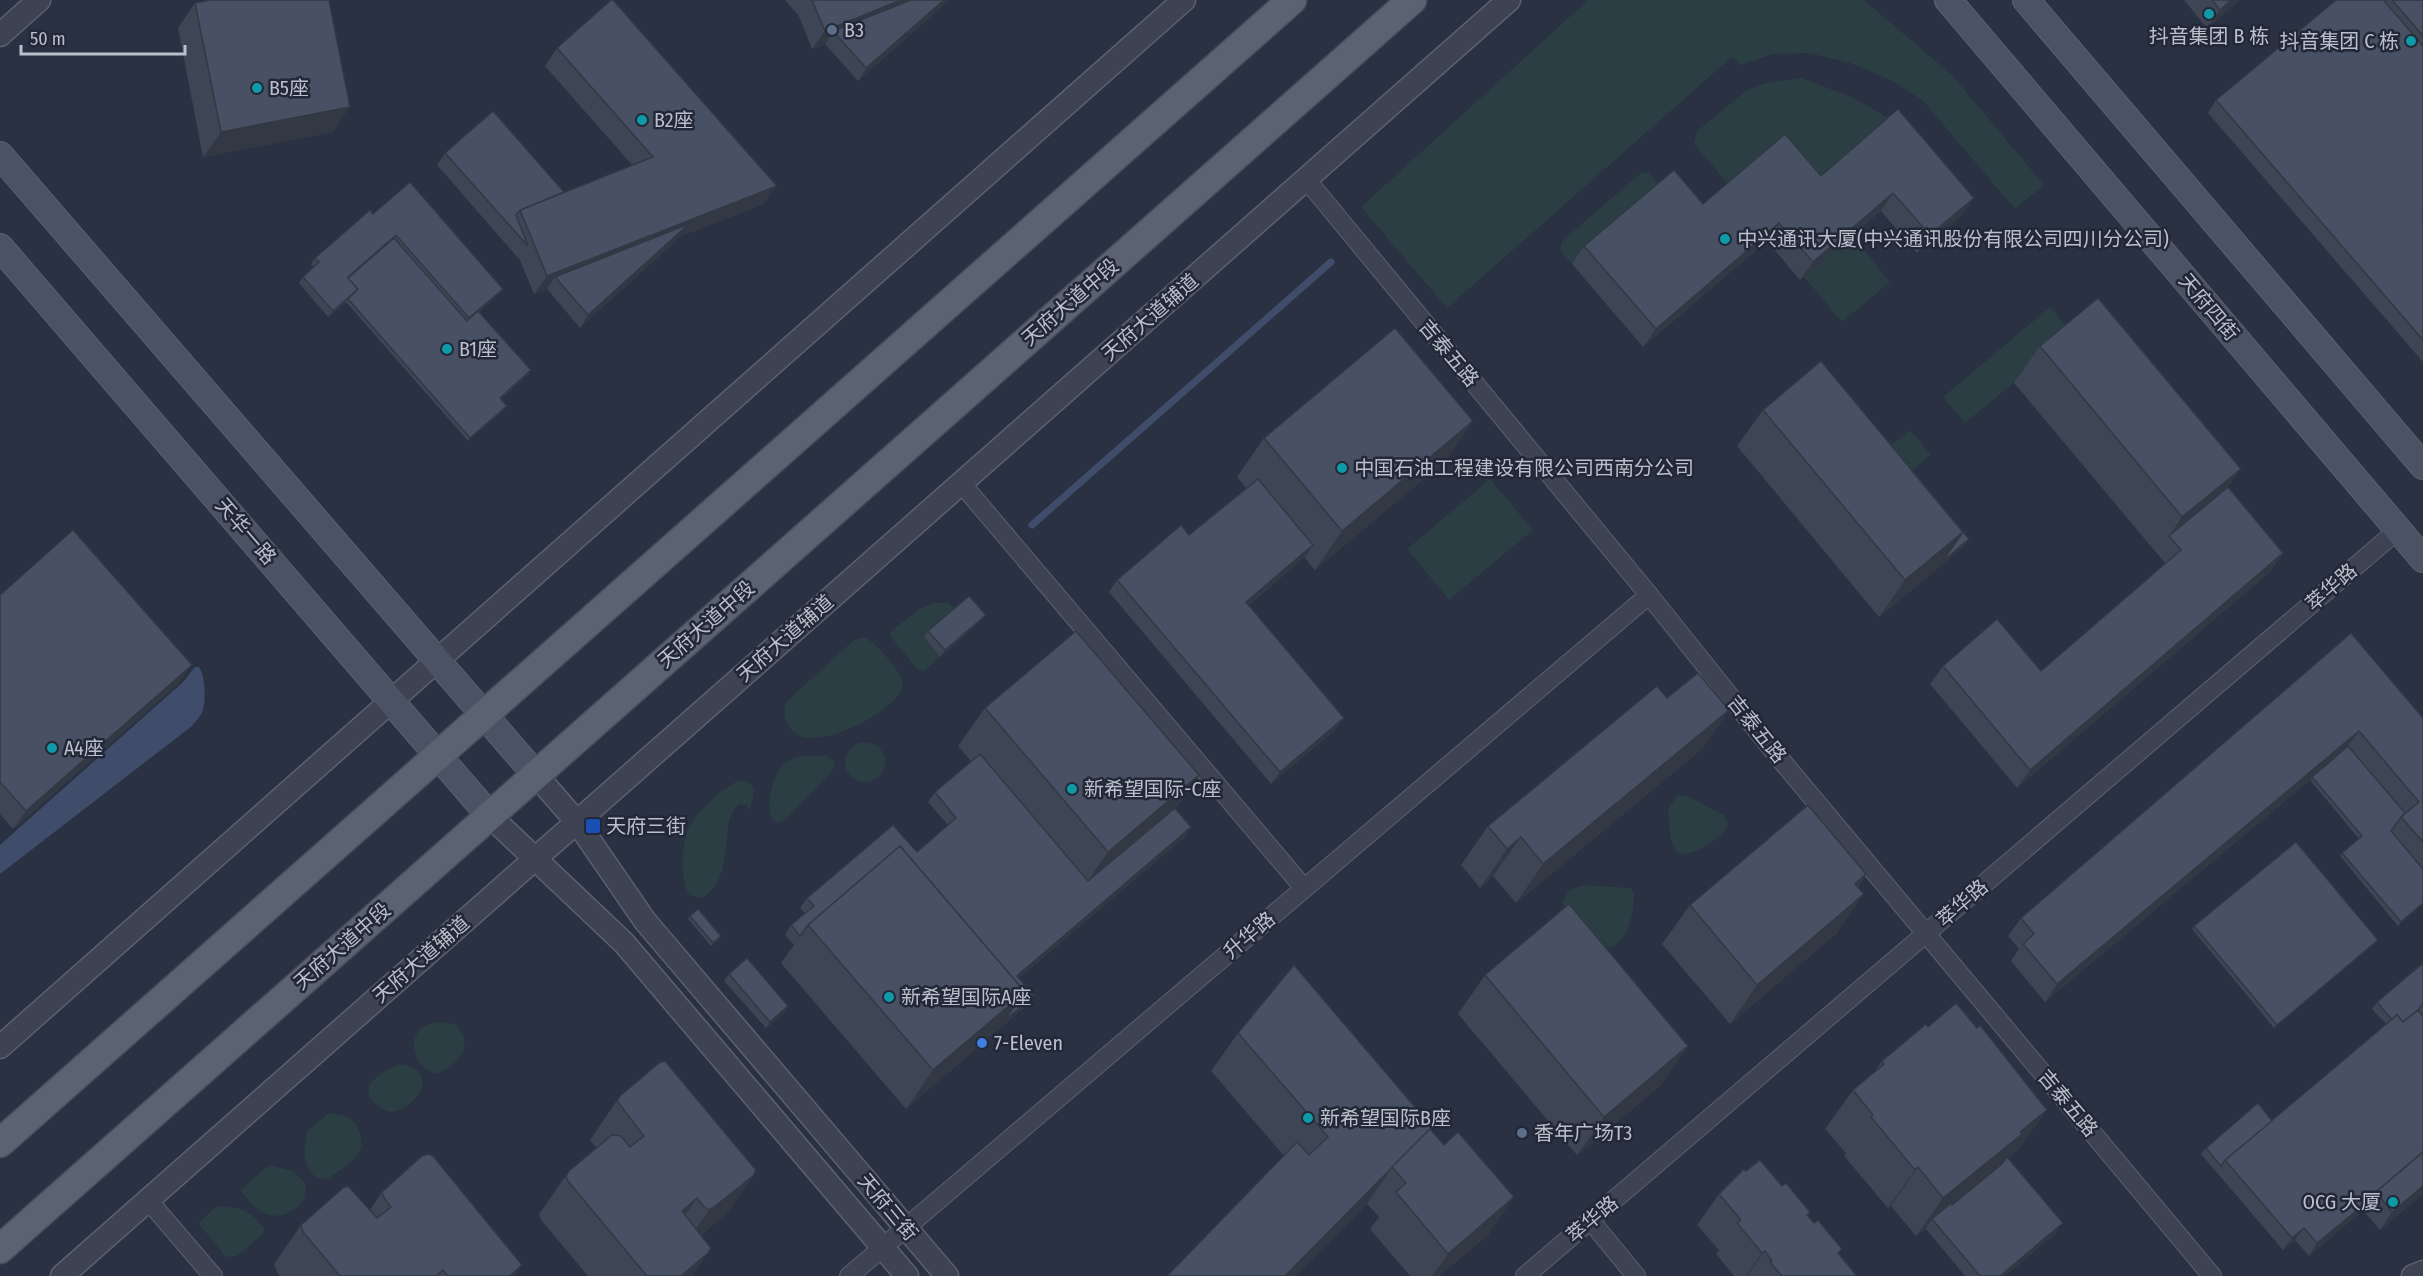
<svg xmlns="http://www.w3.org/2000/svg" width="2423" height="1276" viewBox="0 0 2423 1276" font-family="'Fira Sans Condensed','Noto Sans SC',sans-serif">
	<rect width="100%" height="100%" fill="#293142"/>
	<g fill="#2b3e43">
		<polygon points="1588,0 1864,0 1952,75 2044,185 2015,209 1923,101 1893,81 1850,63 1809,53 1773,54 1740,65 1732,57 1447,308 1361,207"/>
		<polygon points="1801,78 1852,97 1893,121 1808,193 1731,187 1694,144 1697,131 1747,90 1765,83"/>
		<polygon points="1648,172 1661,187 1572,264 1560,250 1562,241 1641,173"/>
		<polygon points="1852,236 1890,282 1842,322 1804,277"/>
		<polygon points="2050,307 2073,334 1965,423 1943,397"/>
		<polygon points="1910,430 1931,455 1878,498 1858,473"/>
		<polygon points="1490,479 1533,530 1449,600 1407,549"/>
		<polygon points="935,603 949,603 956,610 924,637 940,657 924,671 918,670 891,637 891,631 920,609"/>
		<path d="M865,637C875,643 906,675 903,687C896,711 814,755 793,731C784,722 783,714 786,702L854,640Z"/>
		<circle cx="865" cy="762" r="20"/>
		<path d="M828,756L833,760L835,766L832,771L785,820L778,823L773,820C763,806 774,768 790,760C799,754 817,756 828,756Z"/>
		<path d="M737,781C761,780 754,795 749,812L747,805L740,804C716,821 739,872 703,898C696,897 690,897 687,890C680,877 682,838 690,826C700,807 719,793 737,781Z"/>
		<path d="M1685,795L1724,815C1727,819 1729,823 1726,828C1721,838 1682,868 1673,846C1669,836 1669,820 1668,809L1677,796Z"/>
		<path d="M1584,885L1630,888L1634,892C1634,912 1628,951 1602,947L1567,911L1563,904C1566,891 1571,888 1584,885Z"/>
		<path d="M438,1022L456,1024C463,1033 468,1044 462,1054C457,1061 443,1074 435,1073C417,1071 397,1029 438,1022Z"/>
		<path d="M399,1064C451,1071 404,1121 385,1110C352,1091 375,1075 399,1064Z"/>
		<path d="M329,1113C335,1114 343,1115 348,1117C360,1124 366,1143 358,1155C351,1164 337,1172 328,1179L316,1178C300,1160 305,1154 307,1131Z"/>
		<path d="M269,1165L293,1171L306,1184C308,1208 280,1224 260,1211C252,1205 246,1197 240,1190Z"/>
		<path d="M217,1206C241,1208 248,1208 264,1228L263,1234L237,1256L226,1257L198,1223Z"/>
	</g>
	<path fill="#404d6a" d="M195,667H199C205,676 206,699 203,710C201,716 196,721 192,726L0,874V845L183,682Z"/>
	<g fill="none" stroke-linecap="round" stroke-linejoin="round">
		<polyline stroke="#404d6a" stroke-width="7" points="1032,525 1331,262"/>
		<g stroke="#5b616f" stroke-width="20">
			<g id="minor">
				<polyline points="1306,179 1649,595 1776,754 2212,1276"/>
				<polyline points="961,483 1304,888"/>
				<polyline points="148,1200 213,1276"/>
				<polyline points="1590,1220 1636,1276"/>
				<polyline points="849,1276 1649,595"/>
				<polyline points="1525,1276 2398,530"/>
			</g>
		</g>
		<g stroke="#5b616f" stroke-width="25">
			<g id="tertiary">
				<polyline points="0,35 39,0"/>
				<polyline points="536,775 577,822 645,921 947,1276"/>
				<polyline points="490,816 624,943 907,1276"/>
				<polyline points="0,1047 1184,0"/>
				<polyline points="62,1276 1509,0"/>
				<polyline points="2413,1276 2423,1272"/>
			</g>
		</g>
		<g stroke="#5b616f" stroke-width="28">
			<g id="secondary">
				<polyline points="1948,0 2423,559"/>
				<polyline points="2026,0 2423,466"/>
				<polyline points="0,155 536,775"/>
				<polyline points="0,247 490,816"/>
			</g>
		</g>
		<g stroke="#474c5b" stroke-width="31">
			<g id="primary">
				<polyline points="0,1143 1292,0"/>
				<polyline points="0,1249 1412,0"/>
			</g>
		</g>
		<use href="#minor" stroke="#3d4352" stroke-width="18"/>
		<use href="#tertiary" stroke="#3d4352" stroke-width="22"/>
		<use href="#secondary" stroke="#4b5264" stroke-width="26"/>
		<use href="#primary" stroke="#5b6271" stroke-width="28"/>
	</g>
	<g fill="#3e4655">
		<polygon points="785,0 949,0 858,81 825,44 812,49 798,14 798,15"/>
		<polygon points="2184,0 2240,0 2207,28"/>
		<polygon points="2336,0 2423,0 2423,362 2208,113 2216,100"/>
		<polygon points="195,3 333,132 203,157 178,28"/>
		<polygon points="557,48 764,204 681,236 580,328 547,289 534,294 519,258 519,259 437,165 445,153 564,192 632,165 545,66"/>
		<polygon points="1821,176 1974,198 1961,216 1917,253 1881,211 1800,280 1767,241 1643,347 1572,264 1584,246 1703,204"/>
		<polygon points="373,214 498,295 479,312 531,370 529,374 501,399 507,406 505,409 468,441 346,302 328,317 299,283 303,277 314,267 311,264 315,258"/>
		<polygon points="2040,346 2228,487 2283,553 2271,571 2017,788 1930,684 1943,666 2041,671 2165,563 2014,383"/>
		<polygon points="1763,410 1912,471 1965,546 1879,617 1737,446"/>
		<polygon points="1473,421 1446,460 1315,570 1304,557 1249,605 1335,730 1271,784 1109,592 1117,580 1189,535 1246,488 1237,477 1264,438"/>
		<polygon points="0,595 179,683 13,829 0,814"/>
		<polygon points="981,621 940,657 924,637 928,631"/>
		<polygon points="2351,633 2423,718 2423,904 2398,926 2340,856 2342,853 2359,839 2310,780 2045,1002 2011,961 2019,949 2008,936 2021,918"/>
		<polygon points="1667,698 1729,710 1702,749 1516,903 1493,876 1480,888 1461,865 1488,826"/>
		<polygon points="985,708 1175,809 1191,827 1185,837 1019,978 1034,996 1027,1005 906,1109 781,963 794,945 785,935 791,925 805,913 800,908 807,898 917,852 948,825 928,802 935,792 971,761 958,746"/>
		<polygon points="1866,874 1858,887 1837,933 1730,1024 1662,944 1690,905"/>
		<polygon points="690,916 721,936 719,939 711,946 688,919"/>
		<polygon points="2194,926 2376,943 2274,1028 2192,929"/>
		<polygon points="2423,963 2423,1194 2380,1230 2363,1210 2309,1256 2295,1240 2283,1250 2201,1154 2206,1148 2272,1121 2386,1024 2372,1009 2377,1002"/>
		<polygon points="729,974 784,1013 766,1028 724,981"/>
		<polygon points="1485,975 1688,1046 1661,1085 1577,1155 1458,1014"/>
		<polygon points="1238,1033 1430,1129 1489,1234 1439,1276 1410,1276 1370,1229 1379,1217 1367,1204 1296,1276 1167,1276 1284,1156 1211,1071"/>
		<polygon points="1882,1061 2020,1148 2008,1158 2056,1233 2005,1276 1965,1276 1926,1229 1916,1236 1891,1206 1888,1208 1844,1156 1846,1153 1825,1129 1853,1090 1875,1071"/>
		<polygon points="620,1096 753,1176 726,1214 701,1235 708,1253 692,1276 588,1276 541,1220 539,1214 542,1210 569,1171 597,1148 590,1140"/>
		<polygon points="1746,1171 1782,1186 1810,1212 1808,1216 1857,1276 1734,1276 1716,1254 1719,1250 1697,1225 1719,1194"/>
		<polygon points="382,1192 522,1265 514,1276 280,1276 276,1270 274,1264 301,1225 370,1210"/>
	</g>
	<g fill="#323945">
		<polygon points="901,0 933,0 833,31 825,44 812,49 825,31"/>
		<polygon points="944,0 949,0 858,81 866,68"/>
		<polygon points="2231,0 2240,0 2207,28 2220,10"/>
		<polygon points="350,107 333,132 203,157 221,132"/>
		<polygon points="777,186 764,204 681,236 580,328 588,315 555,277 547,289 534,294 547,276"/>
		<polygon points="1893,193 1881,211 1800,280 1813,262"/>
		<polygon points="1974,198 1961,216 1917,253 1930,235"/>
		<polygon points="1779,223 1767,241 1643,347 1656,329"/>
		<polygon points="358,289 354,295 348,299 328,317 333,311"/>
		<polygon points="503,289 498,295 465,324 469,318"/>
		<polygon points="531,370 529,374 498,401 500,398"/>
		<polygon points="507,406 505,409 468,441 470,438"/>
		<polygon points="1473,421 1446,460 1315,570 1342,531"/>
		<polygon points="2241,469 2215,505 2169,536 2182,517"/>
		<polygon points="1963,532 1969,539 1965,546 1879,617 1905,580"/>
		<polygon points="1313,545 1305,557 1237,614 1246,602"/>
		<polygon points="2283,553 2271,571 2017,788 2030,770"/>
		<polygon points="986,615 981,621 940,657 945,650"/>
		<polygon points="192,665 179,683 13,829 26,811"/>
		<polygon points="1729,710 1702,749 1516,903 1543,864"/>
		<polygon points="1344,718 1335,730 1271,784 1280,772"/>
		<polygon points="2359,731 2346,749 2312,777 2310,780 2045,1002 2057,984"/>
		<polygon points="1199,775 1172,814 1081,891 1108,852"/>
		<polygon points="1191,827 1185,837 1010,986 1017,976"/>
		<polygon points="1521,837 1493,876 1480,888 1507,849"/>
		<polygon points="1866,874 1839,913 1855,884"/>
		<polygon points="1864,894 1837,933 1730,1024 1757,985"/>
		<polygon points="2423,903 2423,904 2398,926 2401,922"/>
		<polygon points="2378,940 2376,943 2274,1028 2277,1025"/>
		<polygon points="1025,992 1034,996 1027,1005 906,1109 933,1070"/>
		<polygon points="788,1006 784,1013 766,1028 770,1022"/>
		<polygon points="1688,1046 1661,1085 1577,1155 1604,1117"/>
		<polygon points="2047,1110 2020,1148 1934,1222 1932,1219 1926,1229 1916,1236 1943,1198"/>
		<polygon points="1432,1127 1392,1167 1367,1204 1296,1276 1285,1276"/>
		<polygon points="1918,1167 1891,1206 1888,1208 1915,1170"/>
		<polygon points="753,1176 726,1214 687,1246 682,1248 709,1210"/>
		<polygon points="2423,1186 2423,1194 2380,1230 2392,1212"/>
		<polygon points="1514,1197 1489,1234 1439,1276 1432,1276 1448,1254"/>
		<polygon points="697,1198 670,1237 682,1211"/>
		<polygon points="2372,1198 2363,1210 2309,1256 2317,1243"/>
		<polygon points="2063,1223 2056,1233 2005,1276 2000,1276"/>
		<polygon points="2304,1228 2295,1240 2283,1250 2292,1238"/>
		<polygon points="1765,1251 1747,1276 1746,1276 1762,1253"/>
		<polygon points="708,1253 692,1276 681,1276"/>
		<polygon points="522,1265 514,1276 510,1276"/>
	</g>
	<g fill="#485163" stroke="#323945" stroke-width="1.5">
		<polygon points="210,0 329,0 350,107 221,132 195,3"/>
		<polygon points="611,0 613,0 777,186 547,276 520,210 653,157 557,48"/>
		<polygon points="812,0 901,0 825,31"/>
		<polygon points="911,0 944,0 866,68 833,31"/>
		<polygon points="2212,0 2231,0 2220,10"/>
		<polygon points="2336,0 2386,0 2385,2 2423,46 2423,214 2422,216 2423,217 2423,340 2216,100"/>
		<polygon points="2392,0 2423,0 2423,36"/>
		<polygon points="1898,109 1974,198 1930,235 1893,193 1813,262 1779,223 1656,329 1584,246 1674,170 1703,204 1785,134 1821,176"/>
		<polygon points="493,111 564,192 520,210 516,215 528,246 445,153"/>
		<polygon points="410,182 503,289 469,318 396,235 348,277 358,289 333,311 303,277 319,262 315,258 370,210 373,214"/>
		<polygon points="689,224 588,315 555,277"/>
		<polygon points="394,238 467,321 478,311 531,370 500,398 507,406 470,438 348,299 358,289 348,278"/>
		<polygon points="2098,298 2241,469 2182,517 2040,346"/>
		<polygon points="1395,328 1473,421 1342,531 1264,438"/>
		<polygon points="1821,361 1963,532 1905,580 1763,410"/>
		<polygon points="1912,471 1969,539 1942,562 1963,532"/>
		<polygon points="1258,479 1313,545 1246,602 1344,718 1280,772 1117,580 1181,525 1189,535"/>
		<polygon points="2228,487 2283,553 2030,770 1943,666 1997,619 2041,671 2181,550 2169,536"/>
		<polygon points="73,530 192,665 26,811 0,782 0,595"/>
		<polygon points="969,596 986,615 945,650 928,631"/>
		<polygon points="1076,631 1199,775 1108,852 985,708"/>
		<polygon points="2351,633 2423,718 2423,842 2401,817 2419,802 2359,731 2057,984 2023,944 2034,934 2021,918"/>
		<polygon points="1698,673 1729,710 1543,864 1521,837 1507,849 1488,826 1657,686 1667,698"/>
		<polygon points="2348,746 2405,813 2401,817 2391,831 2423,869 2423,903 2401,922 2342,853 2362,836 2312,777"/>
		<polygon points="980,754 1088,881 1175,808 1191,827 1017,976 1034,996 1004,1021 1025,992 900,846 808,925 800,936 791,925 814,906 807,898 893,825 917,852 956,818 935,792"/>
		<polygon points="1808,805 1866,874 1855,884 1864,894 1757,985 1690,905"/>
		<polygon points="2296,842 2378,940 2277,1025 2194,926"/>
		<polygon points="900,846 1025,992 933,1070 808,925"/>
		<polygon points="1569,904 1688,1046 1604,1117 1485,975"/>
		<polygon points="698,909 721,936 713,943 690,916"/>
		<polygon points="747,958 788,1006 770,1022 729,974"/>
		<polygon points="2423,963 2423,1003 2418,1010 2403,1022 2397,1015 2392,1020 2377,1002"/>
		<polygon points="1294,965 1432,1127 1285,1276 1167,1276 1297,1142 1309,1155 1328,1137 1238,1033"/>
		<polygon points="1956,1003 1977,1028 1980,1025 2047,1110 2020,1132 2022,1134 1943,1198 1918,1167 1915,1170 1871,1117 1873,1115 1853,1090 1884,1064 1882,1061 1926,1024 1928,1027"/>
		<polygon points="2418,1010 2423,1016 2423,1152 2376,1192 2372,1198 2317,1243 2304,1228 2292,1238 2225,1160 2397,1015 2403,1022"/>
		<polygon points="665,1061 756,1170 753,1176 714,1207 709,1210 704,1207 697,1198 682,1211 711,1248 708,1253 681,1276 647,1276 568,1181 566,1176 569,1171 612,1135 621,1136 630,1147 644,1136 617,1101 620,1096 659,1063"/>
		<polygon points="2258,1103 2272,1121 2225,1160 2221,1166 2206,1148"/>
		<polygon points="1430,1129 1444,1145 1458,1132 1514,1197 1448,1254 1396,1192 1406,1183 1392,1167"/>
		<polygon points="2423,1152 2423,1186 2392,1212 2376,1192"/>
		<polygon points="428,1154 433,1156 522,1265 510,1276 448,1276 443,1270 436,1276 340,1276 303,1232 301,1225 343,1188 348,1186 377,1218 391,1207 384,1198 382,1192 422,1156"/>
		<polygon points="2007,1157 2063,1223 2000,1276 1980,1276 1932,1219 1951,1203 1952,1205 2002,1164"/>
		<polygon points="1760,1160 1782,1186 1786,1183 1810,1212 1807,1215 1814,1223 1818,1220 1842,1249 1838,1253 1857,1276 1782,1276 1770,1262 1772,1261 1765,1251 1762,1253 1737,1223 1741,1220 1719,1194 1744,1169 1746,1171"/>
	</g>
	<g fill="#0f9aa8" stroke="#222837" stroke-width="2">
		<circle cx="2209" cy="14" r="6"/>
		<circle cx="2411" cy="41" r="6"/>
		<circle cx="257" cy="88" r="6"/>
		<circle cx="642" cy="120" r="6"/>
		<circle cx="1725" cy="239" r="6"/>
		<circle cx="447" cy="349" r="6"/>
		<circle cx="1342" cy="468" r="6"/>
		<circle cx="52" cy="748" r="6"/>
		<circle cx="1072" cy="789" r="6"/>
		<circle cx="889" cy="997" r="6"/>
		<circle cx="1308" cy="1118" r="6"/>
		<circle cx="2393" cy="1202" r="6"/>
	</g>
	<g fill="#5c6f8a" stroke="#222837" stroke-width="2">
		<circle cx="832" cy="30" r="6"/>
		<circle cx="1522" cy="1133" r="6"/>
	</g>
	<rect fill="#1a4fb4" stroke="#222837" stroke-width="2" x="585" y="818" width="16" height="16" rx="3"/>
	<circle fill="#3f7fe0" stroke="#222837" stroke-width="2" cx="982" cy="1043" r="6"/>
	<g text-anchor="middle" stroke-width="5" stroke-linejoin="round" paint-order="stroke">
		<g font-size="20" fill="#babfcb" stroke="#222837" text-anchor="start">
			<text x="844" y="37">B3</text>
			<text x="2209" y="43" text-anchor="middle">抖音集团 B 栋</text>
			<text x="2399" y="48" text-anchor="end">抖音集团 C 栋</text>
			<text x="269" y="95">B5座</text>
			<text x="654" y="127">B2座</text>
			<text x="1737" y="246">中兴通讯大厦(中兴通讯股份有限公司四川分公司)</text>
			<text x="459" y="356">B1座</text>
			<text x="1354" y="475">中国石油工程建设有限公司西南分公司</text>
			<text x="64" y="755">A4座</text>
			<text x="1084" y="796">新希望国际-C座</text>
			<text x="606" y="833">天府三街</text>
			<text x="901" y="1004">新希望国际A座</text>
			<text x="994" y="1050">7-Eleven</text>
			<text x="1320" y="1125">新希望国际B座</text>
			<text x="1534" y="1140">香年广场T3</text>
			<text x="2381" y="1209" text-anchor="end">OCG 大厦</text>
		</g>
		<g font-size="20" fill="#babfcb" stroke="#222837">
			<text transform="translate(1070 302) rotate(-41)" y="7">天府大道中段</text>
			<text transform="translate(2209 307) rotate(50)" y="7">天府四街</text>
			<text transform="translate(1150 317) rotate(-41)" y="7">天府大道辅道</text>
			<text transform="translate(1449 353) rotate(50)" y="7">吉泰五路</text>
			<text transform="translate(246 531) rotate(49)" y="7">天华一路</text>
			<text transform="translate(2331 587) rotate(-41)" y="7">萃华路</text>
			<text transform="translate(706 624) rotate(-41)" y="7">天府大道中段</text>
			<text transform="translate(785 638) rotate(-41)" y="7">天府大道辅道</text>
			<text transform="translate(1757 729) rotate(51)" y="7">吉泰五路</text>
			<text transform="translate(1962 903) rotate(-41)" y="7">萃华路</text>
			<text transform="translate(1249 935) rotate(-40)" y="7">升华路</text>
			<text transform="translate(342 946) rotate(-41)" y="7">天府大道中段</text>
			<text transform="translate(421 959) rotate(-41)" y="7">天府大道辅道</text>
			<text transform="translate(2068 1103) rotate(50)" y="7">吉泰五路</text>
			<text transform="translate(888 1207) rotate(50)" y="7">天府三街</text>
			<text transform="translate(1592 1219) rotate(-40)" y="7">萃华路</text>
		</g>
	</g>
	<path d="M21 45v9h164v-9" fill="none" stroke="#babfcb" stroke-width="3"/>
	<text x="30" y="45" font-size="18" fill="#babfcb" stroke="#222837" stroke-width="4.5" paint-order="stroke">50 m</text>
</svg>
